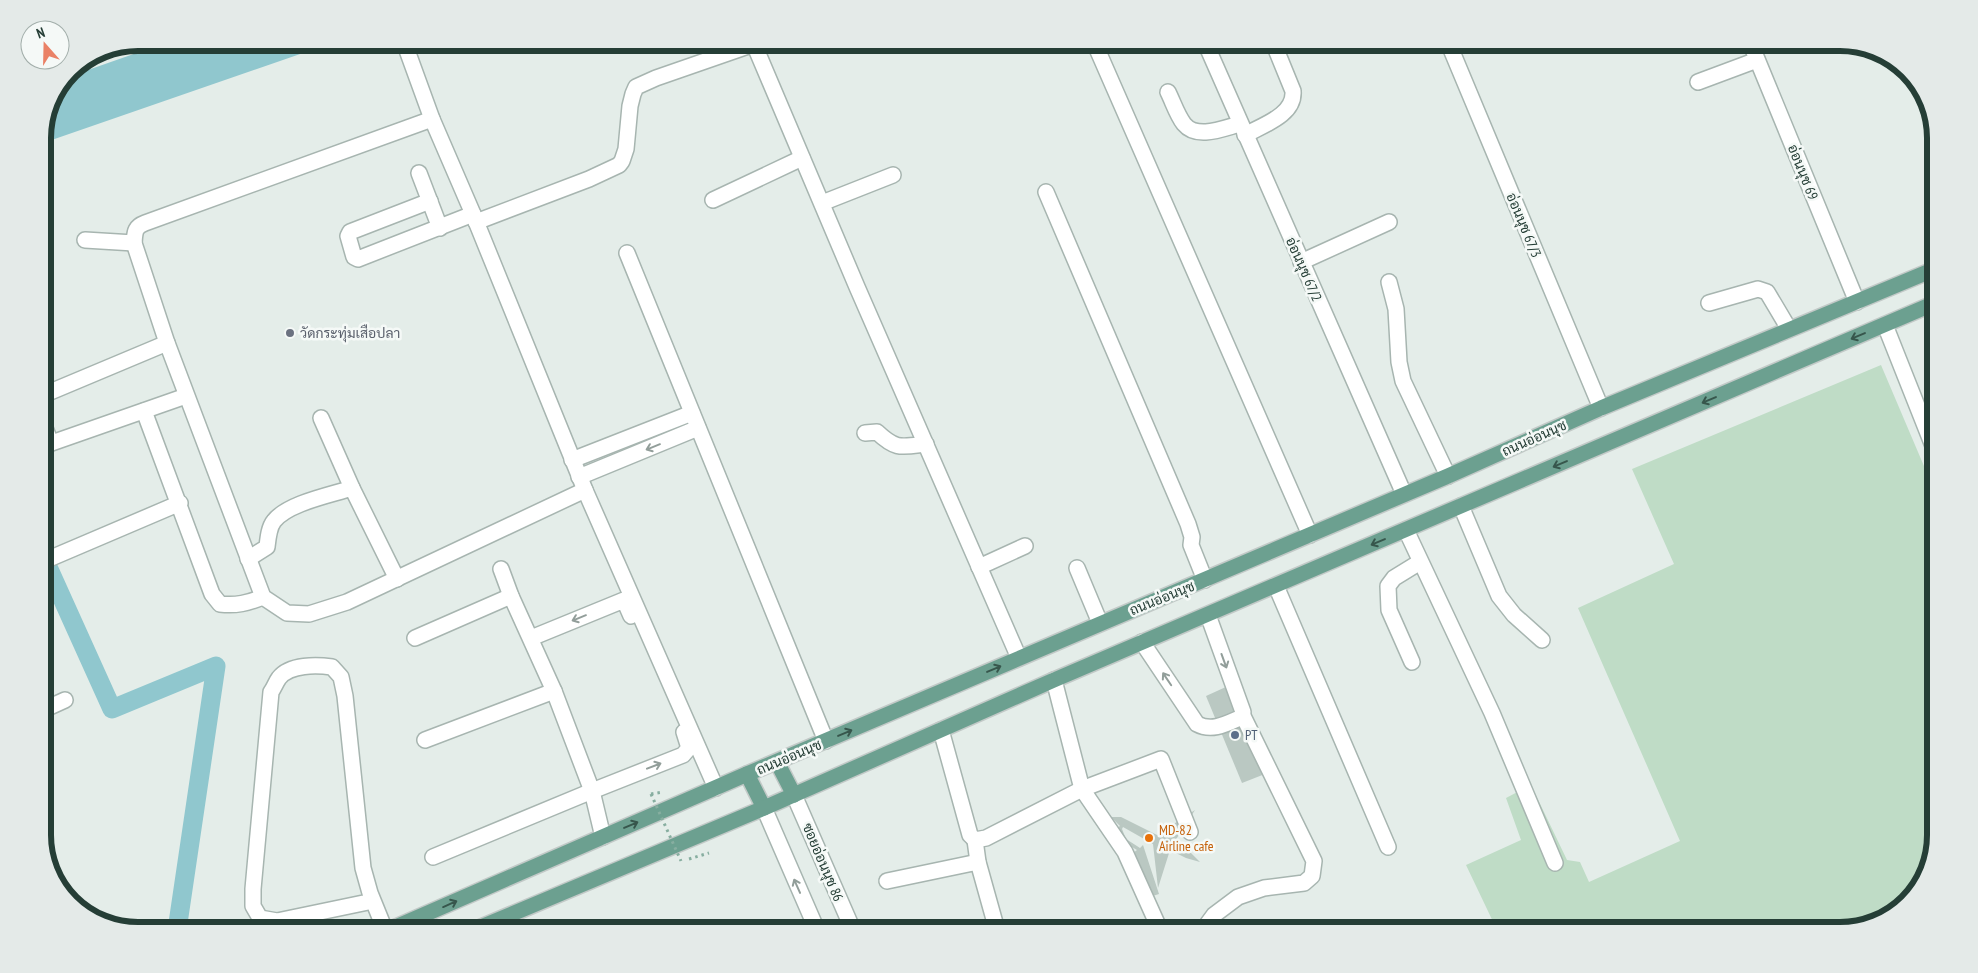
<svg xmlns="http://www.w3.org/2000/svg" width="1978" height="973" viewBox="0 0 1978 973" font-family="'PT Sans Narrow',Sarabun,sans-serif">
	<rect width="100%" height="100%" fill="#e4ede9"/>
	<polygon fill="#bfdcc6" points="1881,365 1935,492 1935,835 1926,877 1893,915 1840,930 1495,930 1497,930 1466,865 1521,840 1506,798 1531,785 1567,860 1580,862 1589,882 1680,841 1578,608 1674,564 1632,469"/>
	<polygon fill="#90c7ce" points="165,43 165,42 332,43 43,143 43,132 68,77"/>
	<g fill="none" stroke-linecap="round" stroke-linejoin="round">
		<polyline stroke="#90c7ce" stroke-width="19" points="43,556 112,709 216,666 177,930"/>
	</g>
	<g fill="#bac8c2">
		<polygon points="1228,686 1265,774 1242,783 1206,696"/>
		<polygon points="1195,810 1173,844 1190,852 1200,862 1186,858 1170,850 1158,888 1153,844 1123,827 1122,829 1126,839 1140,848 1143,845 1159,894 1143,899 1124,860 1137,850 1122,841 1117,828 1120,826 1111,817 1121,817 1157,835"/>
	</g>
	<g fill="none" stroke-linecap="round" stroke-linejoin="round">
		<g stroke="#a7b5b0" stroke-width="18">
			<g id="minor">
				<polyline points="404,42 432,119 473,214 585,490 716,788"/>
				<polyline points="1094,42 1310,535"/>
				<polyline points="1205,42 1404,494"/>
				<polyline points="1448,42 1601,408"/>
				<polyline points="1750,42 1857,302"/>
				<polyline points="1698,82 1757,60"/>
				<path d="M1168,92C1173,102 1177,115 1184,124C1197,140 1224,128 1240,124"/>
				<path d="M432,119L145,223C134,227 135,233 134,243L167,343L263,597L287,613L309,614L347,602L585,490"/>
				<path d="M1245,135C1263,125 1295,115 1293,91L1273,42"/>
				<polyline points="419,173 440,228"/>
				<polyline points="1046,192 1188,524 1192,537 1191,545 1205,580"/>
				<polyline points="713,200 802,158"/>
				<polyline points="430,201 350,232 348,236 354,257 358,259 473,214"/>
				<polyline points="822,203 893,175"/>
				<polyline points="476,222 589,179 619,165 622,161 626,149 630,106 633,94 636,87 656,78 754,44 857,287 1019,658"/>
				<polyline points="85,240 134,243"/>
				<polyline points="627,253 826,741"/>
				<polyline points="1301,262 1389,222"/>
				<polyline points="1389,282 1396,309 1399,362 1403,381 1448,476"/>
				<polyline points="1709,303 1758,289 1767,292 1789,329"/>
				<polyline points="1885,325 1935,451"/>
				<polyline points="43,395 167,343"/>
				<path d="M144,411L212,594L220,604C236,606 248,603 263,597"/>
				<polyline points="321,418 352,488"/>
				<polyline points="43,423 51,443"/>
				<path d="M865,433L877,432C896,450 901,447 926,444"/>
				<polyline points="43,446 186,396"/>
				<polyline points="572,460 692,413"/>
				<polyline points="579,477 698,428"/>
				<polyline points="1461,506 1499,596 1514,615 1542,640"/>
				<polyline points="1406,530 1492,713 1555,863"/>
				<polyline points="51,558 180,503"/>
				<path d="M248,559L267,547C268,538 269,527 274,521C288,503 331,495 352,488L397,579"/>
				<polyline points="979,567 1025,546"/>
				<polyline points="1077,568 1100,623"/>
				<polyline points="501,569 511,596 554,691 592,791 603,837"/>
				<polyline points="1276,586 1388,847"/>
				<polyline points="415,638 511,596"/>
				<polyline points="531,638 624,600 631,616"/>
				<path d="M1142,642L1197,724C1212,732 1226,724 1242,717L1243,712L1208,615"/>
				<polyline points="1412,662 1389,610 1388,586 1394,578 1420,562"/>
				<polyline points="43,710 65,700"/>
				<polyline points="941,730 970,835 975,840 986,838 1082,789 1054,680"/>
				<polyline points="425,740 554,691"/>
				<polyline points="794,795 853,930"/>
				<polyline points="764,808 817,930"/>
				<polyline points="975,840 978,862 997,930"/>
				<polyline points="433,857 592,791 683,755 689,748 684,732"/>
				<polyline points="887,881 978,862"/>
				<path d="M373,901L277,921L260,918L253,906V889L271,692C274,688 276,682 279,678C290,664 317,665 332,667L341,677L345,696L363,868L370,893L385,930"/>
				<polyline points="1160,930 1125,852 1082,789 1161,759 1190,832"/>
				<polyline points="1203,930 1214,915 1238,897 1264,888 1304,883 1312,876 1314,861 1243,716"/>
			</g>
		</g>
		<g stroke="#c2c9c7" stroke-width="18">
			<g id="major">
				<polyline points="777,762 794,795"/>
				<polyline points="747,774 764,808"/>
				<polyline points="389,930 747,774 1448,476 1601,408 1935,269"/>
				<polyline points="474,930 764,808 1054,680 1935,303"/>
			</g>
		</g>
		<g stroke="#87aea0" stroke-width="3" stroke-dasharray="2.5 4" stroke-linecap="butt">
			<polyline points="118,46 119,48 127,45"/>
			<polyline points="651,794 663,792"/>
			<polyline points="689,859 709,853"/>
		</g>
		<use href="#minor" stroke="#fff" stroke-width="15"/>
		<use href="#major" stroke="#6ca090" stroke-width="15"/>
		<polyline stroke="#87aea0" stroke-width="3" stroke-dasharray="2.5 4" stroke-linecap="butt" points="651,794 681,861"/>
	</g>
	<defs><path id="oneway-shaft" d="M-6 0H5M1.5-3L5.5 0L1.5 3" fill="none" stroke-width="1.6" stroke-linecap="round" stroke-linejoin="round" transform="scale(1.25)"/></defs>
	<g stroke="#37564c">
		<use href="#oneway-shaft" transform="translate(1858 336) rotate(157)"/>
		<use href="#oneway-shaft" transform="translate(1709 400) rotate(157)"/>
		<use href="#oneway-shaft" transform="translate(1560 464) rotate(157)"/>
		<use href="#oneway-shaft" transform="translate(1378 542) rotate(157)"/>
		<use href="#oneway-shaft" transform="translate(994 669) rotate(-23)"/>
		<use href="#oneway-shaft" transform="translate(845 733) rotate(-23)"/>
		<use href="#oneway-shaft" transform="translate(631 825) rotate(-23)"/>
		<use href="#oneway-shaft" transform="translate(450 904) rotate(-24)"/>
	</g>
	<g stroke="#929e9a">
		<use href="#oneway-shaft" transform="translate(653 447) rotate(158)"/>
		<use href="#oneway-shaft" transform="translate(579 618) rotate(158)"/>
		<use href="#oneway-shaft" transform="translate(1224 661) rotate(70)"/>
		<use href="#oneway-shaft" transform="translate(1167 679) rotate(-124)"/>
		<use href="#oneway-shaft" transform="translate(654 766) rotate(-21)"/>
		<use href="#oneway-shaft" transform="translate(797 886) rotate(-114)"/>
	</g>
	<circle fill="#6b7280" stroke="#f5f9f7" stroke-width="2" cx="290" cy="333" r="5"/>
	<circle fill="#5c6f8a" stroke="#f5f9f7" stroke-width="2" cx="1235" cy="735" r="5"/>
	<circle fill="#e8710a" stroke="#f5f9f7" stroke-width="2" cx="1149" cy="838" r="5"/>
	<g text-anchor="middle" stroke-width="5" stroke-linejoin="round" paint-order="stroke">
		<g font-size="14" fill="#253e36" stroke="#f5f9f7">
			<text transform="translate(1803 172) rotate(68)" y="5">อ่อนนุช 69</text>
			<text transform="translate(1524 225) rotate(67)" y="5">อ่อนนุช 67/3</text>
			<text transform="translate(1304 269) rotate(66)" y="5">อ่อนนุช 67/2</text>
			<text transform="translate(1534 438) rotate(-24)" y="5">ถนนอ่อนนุช</text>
			<text transform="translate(1162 598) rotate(-22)" y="5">ถนนอ่อนนุช</text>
			<text transform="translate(789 757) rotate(-23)" y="5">ถนนอ่อนนุช</text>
			<text transform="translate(823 862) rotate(67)" y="5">ซอยอ่อนนุช 86</text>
		</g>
		<g font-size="14" fill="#5b616d" stroke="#f5f9f7" text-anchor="start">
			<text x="300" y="338">วัดกระทุ่มเสือปลา</text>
		</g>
		<g font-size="14" fill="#4e5e75" stroke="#f5f9f7" text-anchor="start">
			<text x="1245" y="740">PT</text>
		</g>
		<g font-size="14" fill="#c56008" stroke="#f5f9f7" text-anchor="start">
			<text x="1159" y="835">MD-82<tspan x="1159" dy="16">Airline cafe</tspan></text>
		</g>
	</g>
	<path d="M0 0H1978V973H0ZM138 51H1840A87 87 0 0 1 1927 138V835A87 87 0 0 1 1840 922H138A87 87 0 0 1 51 835V138A87 87 0 0 1 138 51Z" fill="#e4eae8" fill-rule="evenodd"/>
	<path fill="none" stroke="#253e36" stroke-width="6" d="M138 51H1840A87 87 0 0 1 1927 138V835A87 87 0 0 1 1840 922H138A87 87 0 0 1 51 835V138A87 87 0 0 1 138 51Z"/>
	<g transform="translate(45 45) rotate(340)"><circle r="24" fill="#f5f9f7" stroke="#a2aeaa"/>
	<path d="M0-4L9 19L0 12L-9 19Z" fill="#ea8166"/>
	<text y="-8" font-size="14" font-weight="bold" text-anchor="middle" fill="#253e36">N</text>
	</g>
</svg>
